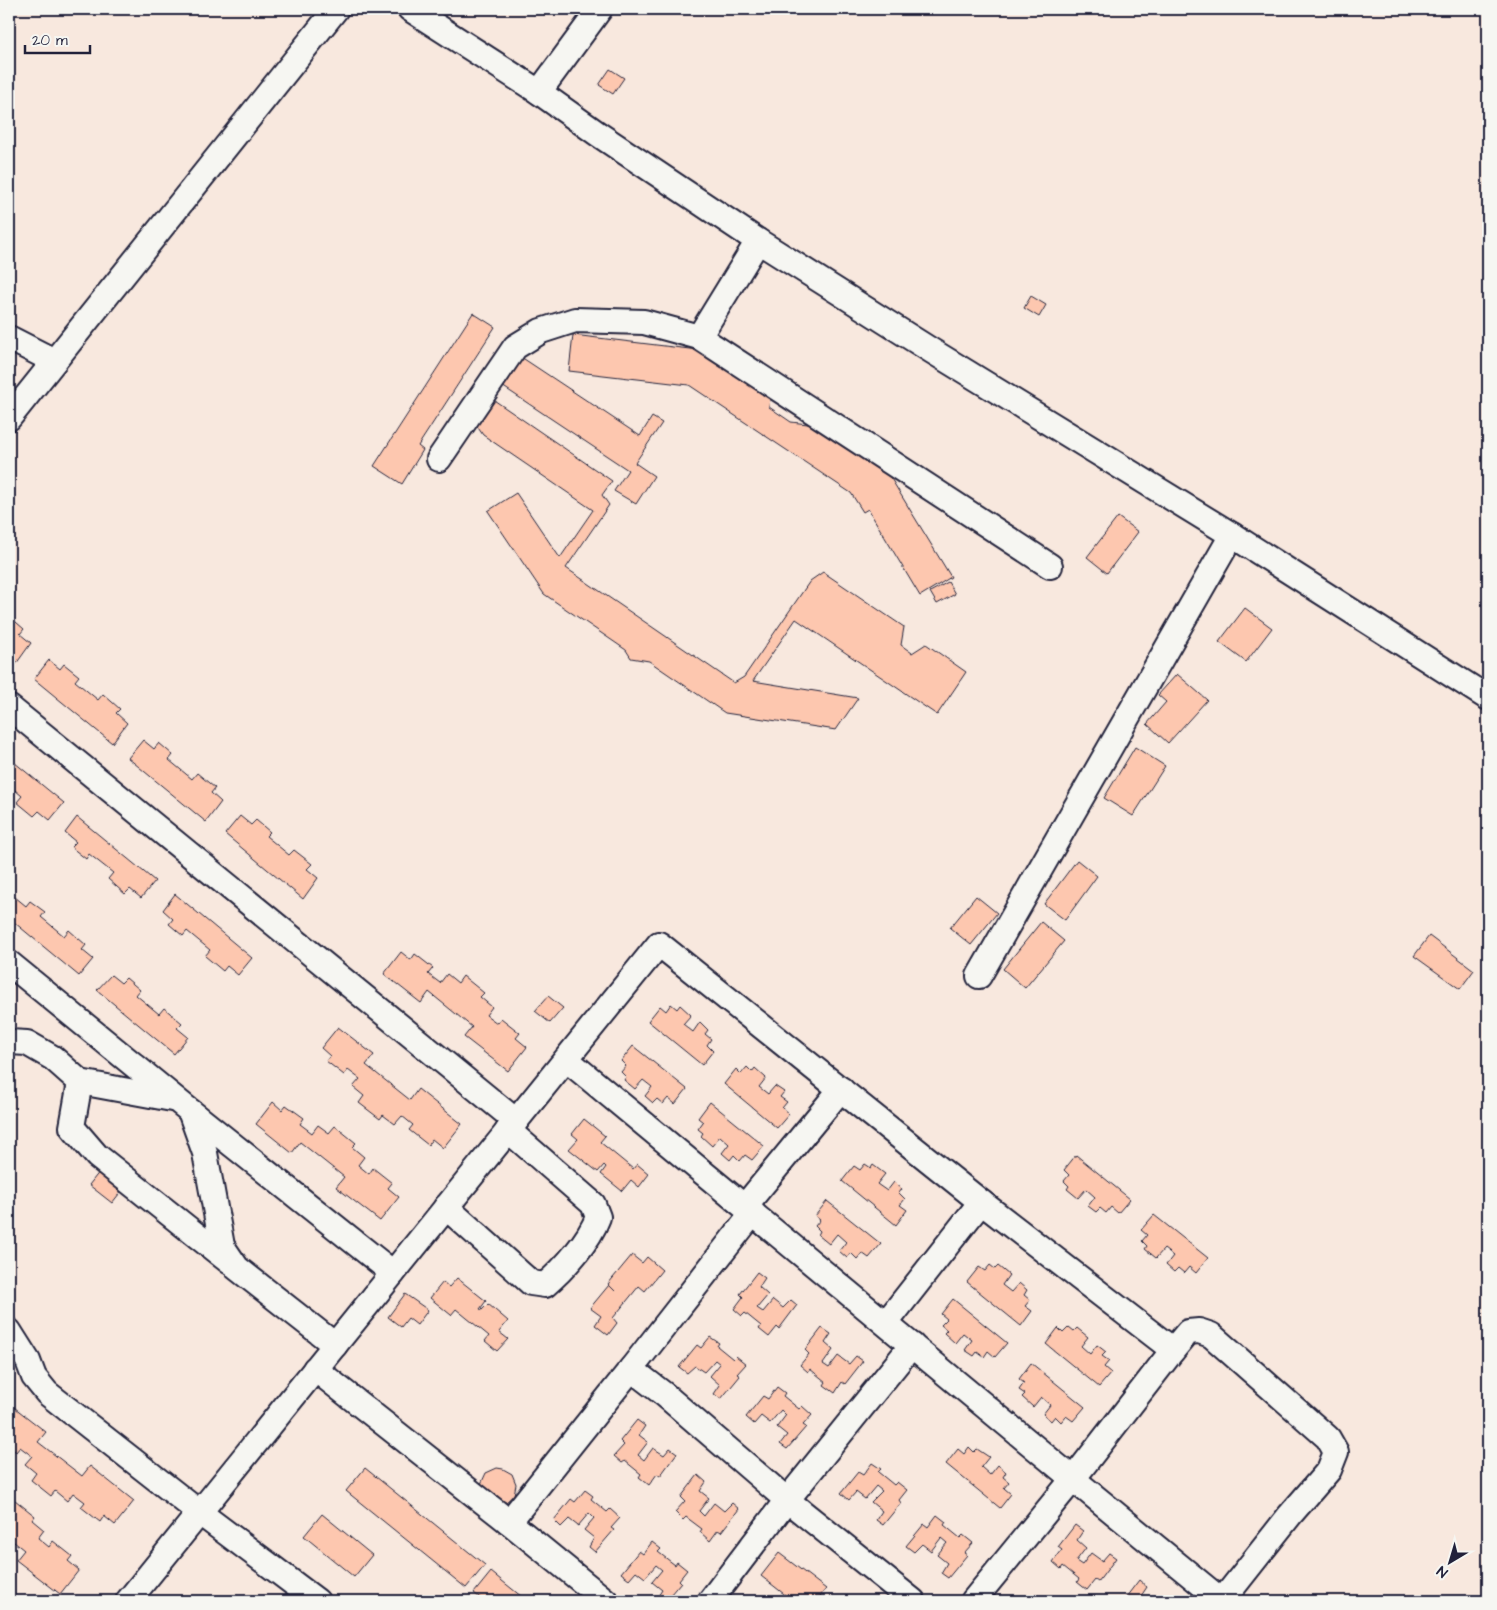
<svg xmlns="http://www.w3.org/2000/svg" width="1497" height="1610" viewBox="0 0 1497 1610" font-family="'Architects Daughter',sans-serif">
	<rect width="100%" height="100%" fill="#f8e8de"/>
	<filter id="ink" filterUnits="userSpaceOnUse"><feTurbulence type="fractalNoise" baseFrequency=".02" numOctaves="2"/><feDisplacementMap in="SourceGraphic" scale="10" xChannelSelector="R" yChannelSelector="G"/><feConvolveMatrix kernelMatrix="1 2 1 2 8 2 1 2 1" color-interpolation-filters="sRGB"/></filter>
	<g filter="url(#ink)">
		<g fill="#fdc7af" stroke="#22223b">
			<polygon points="610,69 624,78 613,94 599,85"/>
			<polygon points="1031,296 1046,305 1039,317 1024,308"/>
			<polygon points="473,313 495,327 418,446 423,450 402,484 374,466"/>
			<polygon points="573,335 698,350 770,398 769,407 791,422 816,425 887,472 951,577 920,596 868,509 863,512 851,493 689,385 569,371"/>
			<polygon points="515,353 640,436 652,417 662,423 635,463 654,476 636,504 614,491 628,470 496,382"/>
			<polygon points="488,396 612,481 602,495 609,505 566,568 734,683 744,677 810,581 823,572 904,627 901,645 912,653 926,644 966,672 937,715 796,619 753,681 858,698 836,730 725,713 649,661 631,658 626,650 544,594 488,511 516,493 560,558 593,510 483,435 472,419"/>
			<polygon points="1118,517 1138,532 1107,573 1087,557"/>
			<polygon points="948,582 955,594 937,604 930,592"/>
			<polygon points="1245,608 1272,628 1246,662 1219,642"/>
			<polygon points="9,616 24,629 20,634 31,643 16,664 9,658"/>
			<polygon points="49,660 60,669 64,664 79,676 75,681 98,700 103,694 120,709 116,713 127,723 112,743 34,679"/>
			<polygon points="1177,674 1207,700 1168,743 1147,724 1166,702 1158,695"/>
			<polygon points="143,740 154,749 159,743 173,755 169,760 192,779 197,773 215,788 211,793 221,802 206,822 128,758"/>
			<polygon points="1135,747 1165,766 1133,816 1104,798"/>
			<polygon points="9,758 64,803 50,820 39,811 34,816 17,802 22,796 9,785"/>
			<polygon points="240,816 251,825 256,820 270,832 266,836 289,855 294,850 312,864 307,869 318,878 303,899 225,834"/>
			<polygon points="77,817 155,881 141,898 130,889 125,894 108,879 113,873 89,854 86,859 71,847 76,842 65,833"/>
			<polygon points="1077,860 1097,876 1065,920 1044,904"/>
			<polygon points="175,894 252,958 238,975 227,966 223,971 205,956 210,950 187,931 183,936 169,924 173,919 163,910"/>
			<polygon points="976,896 997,913 971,945 950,928"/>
			<polygon points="15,897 26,906 30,901 45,912 41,917 64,936 69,930 86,945 82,950 93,959 79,976 9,918 9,905"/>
			<polygon points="1041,922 1064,941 1025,988 1003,969"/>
			<polygon points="1429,936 1474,970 1460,989 1414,956"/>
			<polygon points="401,952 411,960 415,954 433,968 428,974 440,983 447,974 458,983 463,976 484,993 480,997 492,1007 486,1015 497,1023 501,1018 520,1033 516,1038 527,1047 508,1071 464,1037 472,1027 429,992 421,1003 384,974"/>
			<polygon points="111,975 121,983 126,978 140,990 136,995 159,1014 164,1008 182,1023 177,1028 188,1037 174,1054 97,990"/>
			<polygon points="548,996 563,1008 550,1023 535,1011"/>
			<polygon points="671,1004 677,1009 680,1005 691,1015 683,1024 693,1032 700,1022 708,1030 705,1034 711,1039 707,1045 713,1051 702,1065 648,1021 660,1006 666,1011"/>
			<polygon points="338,1027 374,1055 366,1065 410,1100 418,1089 462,1124 443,1148 432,1139 428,1145 409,1130 413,1125 402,1116 395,1124 383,1115 380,1119 359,1103 364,1096 353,1087 360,1079 348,1070 344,1075 326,1061 330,1056 321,1048"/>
			<polygon points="633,1046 687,1089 675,1104 668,1098 663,1104 657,1099 653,1103 645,1096 652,1087 643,1080 635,1089 624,1080 626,1077 621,1072 626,1066 621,1061"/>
			<polygon points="747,1067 752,1072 755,1068 766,1078 759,1087 768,1094 775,1086 784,1092 780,1097 787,1102 782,1108 789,1114 777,1128 724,1084 736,1069 741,1074"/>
			<polygon points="273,1102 282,1110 286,1105 304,1118 300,1124 312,1133 318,1125 329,1133 335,1126 356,1143 352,1147 364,1157 358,1165 369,1174 373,1168 392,1183 388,1188 399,1197 380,1221 336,1187 344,1177 300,1142 292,1153 256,1124"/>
			<polygon points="710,1102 764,1146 752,1160 745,1155 740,1161 734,1155 730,1160 722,1153 729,1144 720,1136 712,1146 701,1136 703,1133 698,1129 703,1122 698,1118"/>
			<polygon points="584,1119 605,1136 600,1142 633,1169 637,1164 649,1174 639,1187 631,1180 622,1191 601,1174 606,1167 604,1165 598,1172 569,1149 578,1139 572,1134"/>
			<polygon points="1076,1155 1130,1199 1118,1213 1111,1207 1106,1213 1100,1208 1096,1212 1088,1206 1095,1197 1086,1189 1078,1198 1067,1189 1069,1186 1064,1181 1069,1175 1064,1170"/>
			<polygon points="865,1164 871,1168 873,1165 885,1174 877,1184 887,1191 894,1182 902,1189 899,1193 905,1199 900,1205 907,1210 896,1225 842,1181 854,1166 860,1170"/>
			<polygon points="100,1171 123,1189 112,1203 89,1185"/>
			<polygon points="827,1201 881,1244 869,1258 862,1253 857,1259 851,1253 847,1258 839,1251 846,1242 837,1234 829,1244 818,1235 820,1231 815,1226 820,1220 815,1216"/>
			<polygon points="1154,1215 1208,1258 1196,1273 1189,1267 1184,1273 1178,1268 1174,1272 1166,1265 1173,1256 1164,1249 1156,1258 1145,1249 1147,1246 1142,1241 1147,1235 1141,1230"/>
			<polygon points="632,1255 642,1263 647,1257 662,1270 645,1291 639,1286 613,1318 617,1323 608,1335 595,1325 601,1316 590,1308 609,1285 615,1291 608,1284"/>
			<polygon points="990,1265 995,1269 998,1266 1009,1275 1002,1285 1011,1292 1019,1283 1027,1290 1024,1295 1030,1300 1025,1306 1032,1311 1021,1326 967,1282 979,1267 985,1271"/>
			<polygon points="757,1272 765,1278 759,1287 768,1295 757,1308 763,1312 773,1300 783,1308 791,1300 797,1305 779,1329 777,1327 769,1337 759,1329 761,1326 745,1313 742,1316 734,1309 743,1297 740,1294"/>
			<polygon points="457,1278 486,1301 480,1309 482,1310 488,1304 508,1321 499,1332 508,1339 497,1351 485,1341 489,1336 456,1309 451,1315 430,1298 443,1282 449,1287"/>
			<polygon points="405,1294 428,1310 417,1325 408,1318 401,1327 388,1317"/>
			<polygon points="953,1299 1007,1343 995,1357 988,1351 984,1357 977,1352 974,1356 965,1350 972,1340 963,1333 955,1343 944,1333 947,1330 941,1325 947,1319 941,1314"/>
			<polygon points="1069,1327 1074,1331 1077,1328 1088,1337 1081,1346 1090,1354 1097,1345 1106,1352 1102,1356 1109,1361 1104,1367 1111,1373 1099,1387 1046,1344 1058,1328 1063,1333"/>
			<polygon points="822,1328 831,1334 825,1343 833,1350 823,1364 829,1368 838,1356 849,1364 856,1356 863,1361 845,1384 842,1382 835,1393 824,1385 826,1382 810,1369 808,1372 800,1365 809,1354 805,1350"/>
			<polygon points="710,1337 719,1343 717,1346 733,1359 736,1356 746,1364 737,1374 740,1376 721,1399 714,1394 720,1385 710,1376 720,1364 715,1360 704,1372 695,1366 687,1373 679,1367 697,1345 701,1348"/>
			<polygon points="1031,1363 1085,1407 1073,1421 1066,1416 1061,1422 1055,1416 1051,1421 1043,1414 1050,1405 1041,1397 1033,1407 1022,1397 1025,1394 1019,1390 1024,1383 1019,1379"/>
			<polygon points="777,1387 785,1393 783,1396 799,1409 802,1406 812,1415 803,1425 806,1427 787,1449 780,1444 787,1435 777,1427 786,1415 781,1410 770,1423 761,1416 754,1424 746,1417 763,1396 768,1399"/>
			<polygon points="10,1404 46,1432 38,1442 82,1476 90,1466 134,1501 115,1525 104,1516 100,1522 81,1507 85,1502 73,1493 67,1501 55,1491 51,1496 31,1480 36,1473 25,1464 32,1456 20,1447 16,1452 9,1446"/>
			<polygon points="637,1420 645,1426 639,1435 648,1442 638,1455 644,1460 653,1448 664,1455 670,1448 677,1453 660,1476 657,1474 649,1485 639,1477 641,1474 625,1461 622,1463 614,1456 624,1445 620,1441"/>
			<polygon points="969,1447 974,1452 977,1449 989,1457 981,1467 990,1475 998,1465 1006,1472 1003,1477 1009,1482 1004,1488 1011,1494 1000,1508 946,1464 958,1449 964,1454"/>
			<polygon points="872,1463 881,1469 878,1472 894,1485 897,1482 907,1490 899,1500 901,1503 883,1525 876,1520 882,1511 871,1502 882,1491 876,1486 865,1499 856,1492 849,1500 841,1493 858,1472 863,1475"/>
			<polygon points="365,1468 485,1565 466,1588 346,1491"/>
			<polygon points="497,1468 503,1469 512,1474 516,1484 514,1495 506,1502 500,1503 482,1490 481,1484 486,1473"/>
			<polygon points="698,1475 706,1482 700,1491 709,1498 699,1511 704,1516 714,1503 724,1511 732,1503 739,1509 721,1532 718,1530 710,1541 700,1532 702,1529 686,1517 683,1520 675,1512 685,1501 681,1497"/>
			<polygon points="585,1490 593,1496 591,1499 607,1512 610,1509 620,1518 611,1528 614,1530 595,1552 589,1547 594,1538 584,1530 594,1518 589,1513 578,1526 569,1519 561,1527 554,1520 571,1499 575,1502"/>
			<polygon points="15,1500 35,1516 32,1520 44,1530 38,1538 49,1547 53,1541 72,1556 68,1561 79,1570 60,1594 16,1560 24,1550 9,1538 9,1506"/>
			<polygon points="322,1514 372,1555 354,1577 304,1536"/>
			<polygon points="937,1515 946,1522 944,1525 960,1538 963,1535 973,1543 964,1553 967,1555 948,1578 941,1573 947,1563 937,1555 947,1543 941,1538 931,1551 922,1544 914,1552 906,1546 924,1524 928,1527"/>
			<polygon points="1075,1525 1083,1531 1077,1540 1086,1548 1076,1561 1082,1565 1091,1553 1102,1561 1109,1553 1116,1558 1098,1582 1095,1580 1087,1590 1077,1582 1079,1579 1063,1566 1061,1569 1053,1562 1062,1550 1058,1547"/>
			<polygon points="652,1542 661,1549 658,1552 675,1565 677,1562 687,1570 679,1580 681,1582 665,1601 658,1601 656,1599 662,1590 652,1582 662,1570 656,1565 645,1578 636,1571 629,1579 621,1573 639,1551 643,1554"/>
			<polygon points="779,1553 826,1589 816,1601 793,1601 761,1576"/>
			<polygon points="491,1572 527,1601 484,1601 474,1593"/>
			<polygon points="1139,1580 1147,1587 1141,1596 1148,1601 1123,1601"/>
		</g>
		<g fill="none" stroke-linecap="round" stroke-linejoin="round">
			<g stroke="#22223b" stroke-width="28">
				<g id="minor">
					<polyline points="410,9 539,92 598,134 758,241 932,351 1232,535 1488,698"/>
					<polyline points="539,92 600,9"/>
					<polyline points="758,241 699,337 1050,566"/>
					<polyline points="9,338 54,361"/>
					<polyline points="9,418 336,9"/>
					<polyline points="439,459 515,347 541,331 575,320 644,322 699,337"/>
					<polyline points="9,707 516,1121"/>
					<polyline points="9,963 190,1111 205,1153 222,1246 237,1268 335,1345"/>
					<polyline points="979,976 1232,535"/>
					<polyline points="9,1042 27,1043 53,1058 80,1082 172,1099"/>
					<polyline points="80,1082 72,1127 97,1156 230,1262"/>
					<polyline points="190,1111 393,1273"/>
					<polyline points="745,1206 841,1089"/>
					<path d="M446,1207L531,1283L545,1285C565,1268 589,1241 598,1217L593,1204L508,1130"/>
					<polyline points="753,1213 631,1369 665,1395 787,1500 913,1601"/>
					<polyline points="886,1323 981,1202"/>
					<polyline points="9,1331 28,1361 34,1377 47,1393 200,1513 317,1601"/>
					<polyline points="315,1369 509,1522 631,1369"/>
					<polyline points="509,1522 606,1601"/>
					<polyline points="128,1601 659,944 981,1202 1173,1350 1188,1332 1199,1331 1211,1335 1328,1438 1336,1452 1329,1470 1290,1515 1222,1601 1073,1479 566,1059"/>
					<polyline points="710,1601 787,1500 912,1345"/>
					<polyline points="973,1601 1073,1479 1173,1350"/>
				</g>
			</g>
			<use href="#minor" stroke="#f6f6f2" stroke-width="24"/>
		</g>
	</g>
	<rect width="1497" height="1610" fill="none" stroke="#f6f6f2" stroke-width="30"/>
	<rect x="15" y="15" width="1467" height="1580" fill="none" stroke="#22223b" stroke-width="2" filter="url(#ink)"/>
	<g transform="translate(1450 1562) rotate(218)" stroke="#f6f6f2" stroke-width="4" paint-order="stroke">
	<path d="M0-4L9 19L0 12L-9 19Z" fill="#22223b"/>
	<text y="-8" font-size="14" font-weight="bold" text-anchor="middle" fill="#22223b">N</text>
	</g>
	<path d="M25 45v8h65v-8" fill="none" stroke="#22223b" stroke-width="2.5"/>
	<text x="32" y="45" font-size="15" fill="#22223b" stroke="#f6f6f2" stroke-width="4" paint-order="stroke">20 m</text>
</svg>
